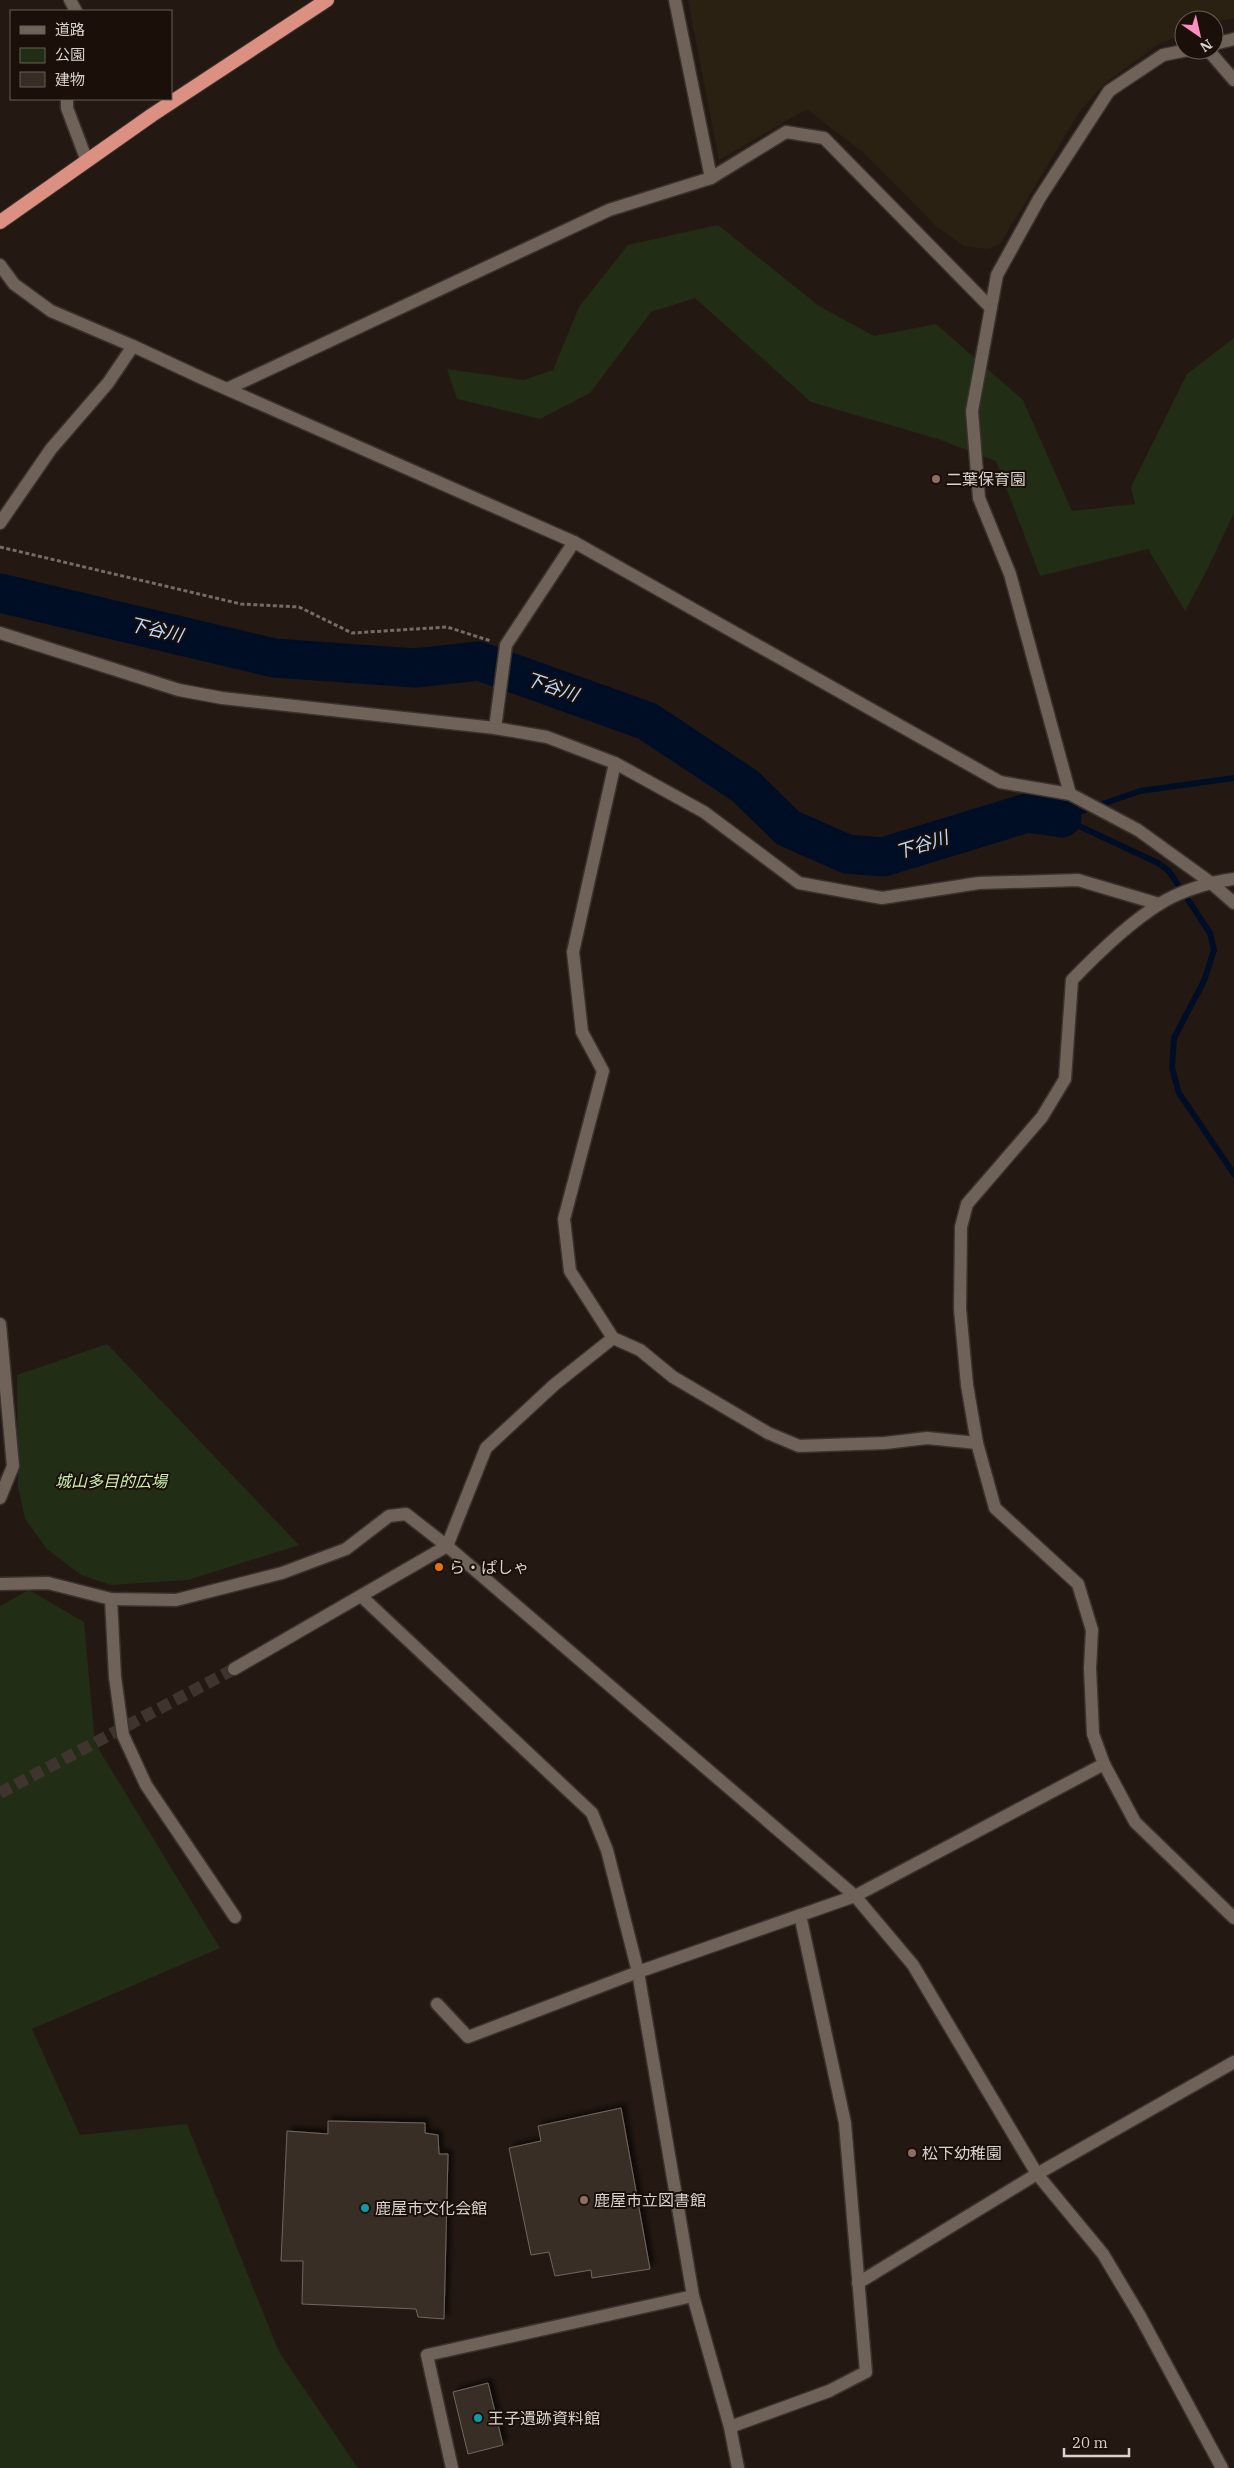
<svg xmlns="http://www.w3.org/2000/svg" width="1234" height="2468" viewBox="0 0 1234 2468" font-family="'IBM Plex Serif','Noto Sans JP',serif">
	<defs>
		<filter id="shadow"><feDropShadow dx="4.5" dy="-4.5" stdDeviation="2.5" flood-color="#0009"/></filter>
	</defs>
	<rect width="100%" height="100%" fill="#241912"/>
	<polygon fill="#2b2112" points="688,0 1234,0 1234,18 1214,22 1214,20 1184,20 1184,34 1159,44 1106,82 1080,111 1000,244 988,249 964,246 937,227 866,155 807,109 719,160"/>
	<g fill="#212d15">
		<polygon points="718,225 819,306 874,336 936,324 1023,400 1072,511 1135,504 1131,487 1187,374 1234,338 1234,513 1207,570 1185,611 1148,549 1040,576 996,461 938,439 811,402 695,298 651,312 590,393 540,419 457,399 447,369 524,380 553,370 579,307 628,245"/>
		<polygon points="107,1344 299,1545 188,1580 111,1585 81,1575 47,1549 25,1519 18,1486 17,1375"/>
		<polygon points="29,1590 84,1622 95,1743 220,1948 32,2029 80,2135 187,2124 279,2352 358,2468 0,2468 0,1606"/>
	</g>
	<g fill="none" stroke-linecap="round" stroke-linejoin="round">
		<g stroke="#000e25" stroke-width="6">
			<polyline points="1062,818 1158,863 1169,871 1210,933 1214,950 1204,981 1174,1038 1172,1068 1179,1093 1234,1174"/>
			<polyline points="1062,818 1140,791 1234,778"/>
		</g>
		<polyline stroke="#000e25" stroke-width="39" points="0,593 274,658 415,668 479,661 647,721 745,786 788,828 847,854 883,857 1027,813 1062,818"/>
	</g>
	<g fill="#382d25" stroke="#73665d" filter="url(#shadow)">
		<polygon points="621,2108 650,2269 592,2278 591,2270 555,2276 549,2252 531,2255 509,2148 541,2141 538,2126"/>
		<polygon points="328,2121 425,2123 425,2133 438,2135 439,2154 448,2154 444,2319 418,2317 416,2309 302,2304 303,2261 281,2261 287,2131 328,2134"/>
		<polygon points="488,2383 503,2445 468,2454 453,2392"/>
	</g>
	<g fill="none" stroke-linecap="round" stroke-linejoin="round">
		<polyline stroke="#3f352e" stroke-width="12" stroke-dasharray="12 6" stroke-linecap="butt" points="0,1793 234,1669"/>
		<g stroke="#3a322e" stroke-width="15">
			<g id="minor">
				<polyline points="70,0 76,11"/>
				<polyline points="675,0 711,178"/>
				<polyline points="1214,44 1234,39"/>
				<polyline points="1208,50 1234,80"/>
				<polyline points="67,99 67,108 87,161"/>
				<polyline points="0,265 14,284 51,311 133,346 204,379 574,542 1000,782 1070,794 1138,830 1210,882 1234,903"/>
				<polyline points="229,388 609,210 711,178 786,132 824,138 991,308"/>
				<polyline points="0,523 51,449 108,383 133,346"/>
				<polyline points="0,633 179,690 222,698 495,728 547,737 615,763 704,812 799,883 882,898 979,883 1078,880 1159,904"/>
				<polyline points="495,728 506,645 574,542"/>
				<polyline points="615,763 573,952 582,1032 603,1071 564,1219 570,1271 613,1338 640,1350 673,1377 768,1433 799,1446 885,1443 927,1438 977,1443"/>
				<polyline points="1070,794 1010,574 979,498 972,411 997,275 1039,199 1109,91 1163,55 1188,50"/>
				<path d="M1234,879C1210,882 1179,891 1158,905C1128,924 1097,954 1072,980L1065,1079L1042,1117L967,1204L961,1227L960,1309L967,1385L977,1443L995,1508L1078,1584L1092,1630L1090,1668L1093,1734L1104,1764L1135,1822L1234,1918"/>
				<polyline points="0,1324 13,1466 0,1498"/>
				<polyline points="0,1584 48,1583 111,1599 176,1600 282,1573 346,1549 389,1516 406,1514 447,1546 486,1448 554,1385 613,1338"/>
				<polyline points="361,1596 592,1813 607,1850 638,1972 693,2296 730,2427 738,2468"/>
				<polyline points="111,1599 115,1677 123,1735 146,1785 235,1917"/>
				<polyline points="855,1896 1104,1764"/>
				<polyline points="858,2283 1037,2174 1234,2062"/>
				<polyline points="730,2427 829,2391 866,2372 845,2123 800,1915"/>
				<polyline points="452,2468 427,2355 693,2296"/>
			</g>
		</g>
		<g stroke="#3a322e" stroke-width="15">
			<g id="tertiary">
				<polyline points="234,1669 447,1546 855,1896 913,1965 1037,2174 1103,2254 1140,2316 1222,2468"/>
				<polyline points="437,2004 468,2037 638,1972 855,1896"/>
			</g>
		</g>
		<g stroke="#3a322e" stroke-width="16">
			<polyline id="trunk" points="0,222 152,115 327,0"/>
		</g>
		<polyline stroke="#766c66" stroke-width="3" stroke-dasharray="4 2.5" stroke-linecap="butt" points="0,547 241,604 299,607 352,633 447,627 491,641"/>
		<use href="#minor" stroke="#6f6259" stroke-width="12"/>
		<use href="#tertiary" stroke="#6f6259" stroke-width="12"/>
		<use href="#trunk" stroke="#dc9082" stroke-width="14"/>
	</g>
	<g fill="#8d6e63" stroke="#1a1009" stroke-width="2">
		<circle cx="936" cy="479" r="5"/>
		<circle cx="912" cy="2153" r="5"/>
		<circle cx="584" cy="2200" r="5"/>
	</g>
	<circle fill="#e8710a" stroke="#1a1009" stroke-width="2" cx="439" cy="1567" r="5"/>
	<g fill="#0f9aa8" stroke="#1a1009" stroke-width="2">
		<circle cx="365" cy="2208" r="5"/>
		<circle cx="478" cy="2418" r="5"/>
	</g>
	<g text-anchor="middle" stroke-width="4" stroke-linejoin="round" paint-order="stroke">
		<g font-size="16" fill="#dad2cd" stroke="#1a1009" text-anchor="start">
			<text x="946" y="485">二葉保育園</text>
			<text x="449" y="1573">ら・ぱしゃ</text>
			<text x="922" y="2159">松下幼稚園</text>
			<text x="594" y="2206">鹿屋市立図書館</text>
			<text x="375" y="2214">鹿屋市文化会館</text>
			<text x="488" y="2424">王子遺跡資料館</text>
		</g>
		<g font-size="16" font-style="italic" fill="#cbf0aa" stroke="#1a1009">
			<text x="111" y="1487">城山多目的広場</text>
		</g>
		<g font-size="18" font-style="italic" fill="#bad8fd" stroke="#1a1009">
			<text transform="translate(156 630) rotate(13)" y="6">下谷川</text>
			<text transform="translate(552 687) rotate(19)" y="6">下谷川</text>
			<text transform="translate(922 845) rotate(-17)" y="6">下谷川</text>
		</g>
	</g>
	<rect x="10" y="10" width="162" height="90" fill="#1a1009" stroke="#675e57"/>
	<rect x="20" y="26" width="25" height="8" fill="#6f6259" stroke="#675e57"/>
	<text x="55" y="35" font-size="15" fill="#dad2cd">道路</text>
	<rect x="20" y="48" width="25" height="15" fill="#212d15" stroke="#675e57"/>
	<text x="55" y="60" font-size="15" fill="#dad2cd">公園</text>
	<rect x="20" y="72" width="25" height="15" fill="#382d25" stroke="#675e57"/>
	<text x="55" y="85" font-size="15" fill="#dad2cd">建物</text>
	<g transform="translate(1199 35) rotate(146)"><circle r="24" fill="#1a1009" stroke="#675e57"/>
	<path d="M0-4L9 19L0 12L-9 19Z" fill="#fc8fc1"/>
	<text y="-8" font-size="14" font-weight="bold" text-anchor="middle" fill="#dad2cd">N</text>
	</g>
	<path d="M1064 2448v8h65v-8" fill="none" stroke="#dad2cd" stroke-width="2.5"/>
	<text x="1072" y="2448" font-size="15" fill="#dad2cd" stroke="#1a1009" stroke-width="4" paint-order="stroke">20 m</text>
</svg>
